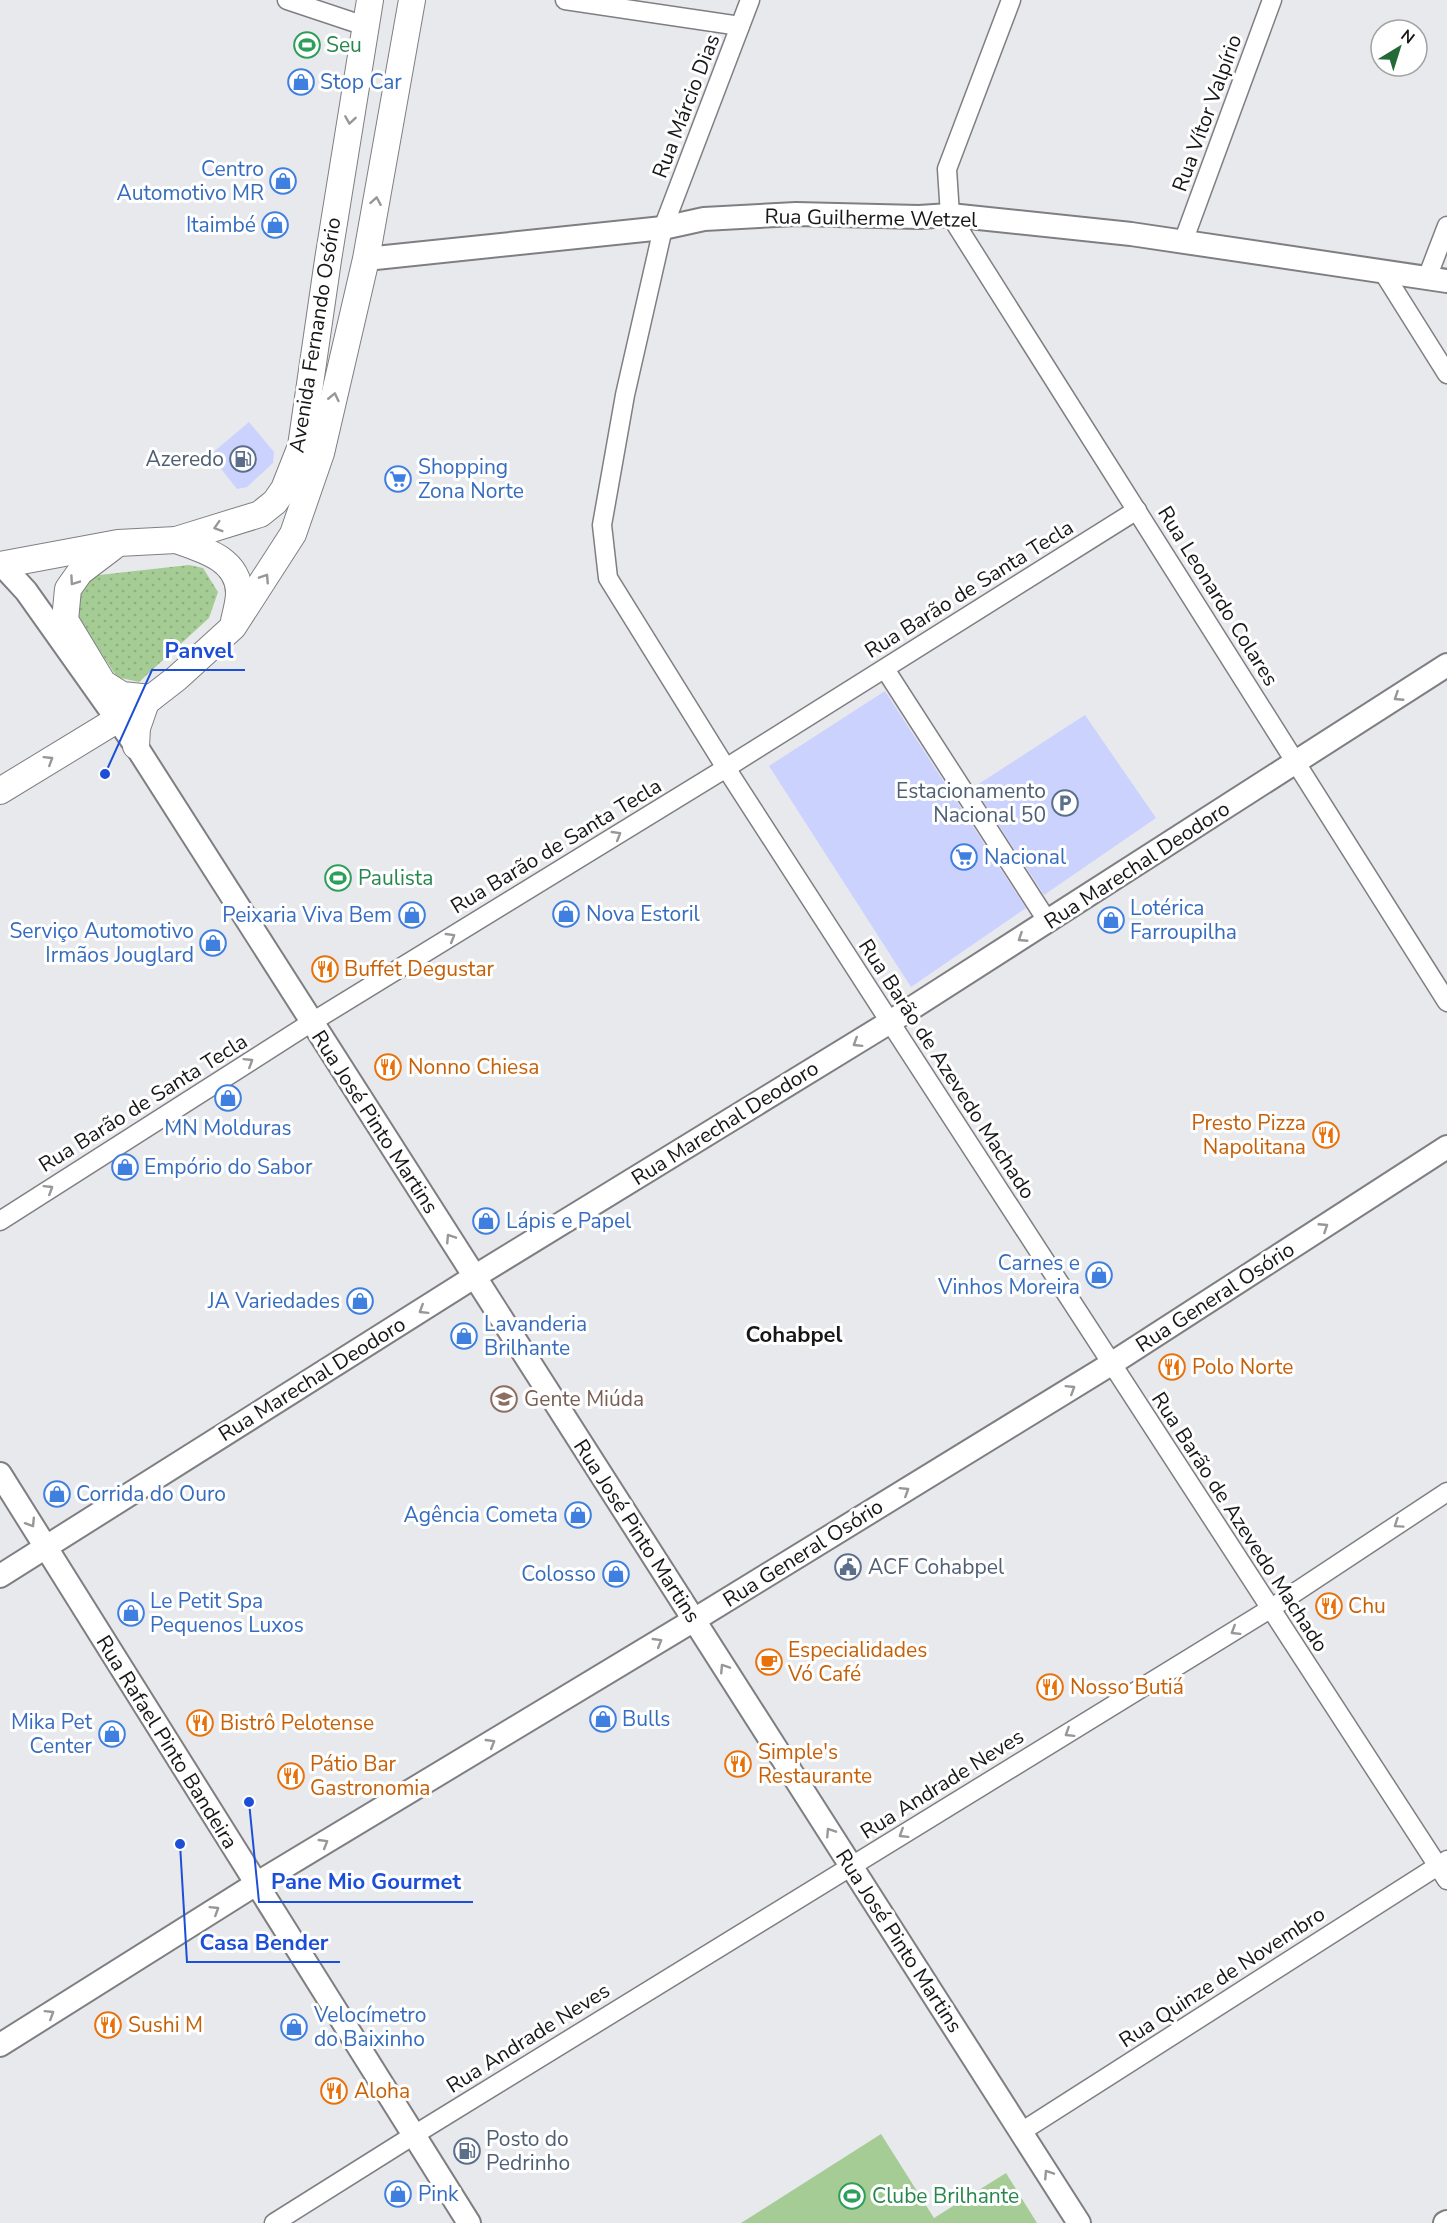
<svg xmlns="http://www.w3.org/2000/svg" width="1447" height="2223" viewBox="0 0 1447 2223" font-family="'Nunito Sans',sans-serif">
	<defs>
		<pattern id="grass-dots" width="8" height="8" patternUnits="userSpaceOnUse" patternTransform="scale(1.5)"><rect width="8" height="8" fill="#a5cc94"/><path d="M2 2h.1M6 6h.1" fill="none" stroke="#8dae7f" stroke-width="1.8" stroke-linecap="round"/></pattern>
	</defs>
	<rect width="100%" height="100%" fill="#e8e9ed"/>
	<polygon fill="url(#grass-dots)" points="189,565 203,568 218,592 209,618 139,682 117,677 72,609 90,576"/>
	<polygon fill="#a5cc94" points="881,2134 934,2218 1006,2173 1037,2223 741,2223"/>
	<g fill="#cbd2fe">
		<polygon points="249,422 274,452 273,463 247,487 237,489 210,455"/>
		<polygon points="885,691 1026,908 911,987 769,766"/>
		<polygon points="1085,715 1156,818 1044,895 974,787"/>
	</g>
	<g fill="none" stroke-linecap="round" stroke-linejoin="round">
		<g stroke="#7f7f83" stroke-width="21">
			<g id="minor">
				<polyline points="287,0 365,26"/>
				<polyline points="565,0 740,26"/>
				<polyline points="750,0 663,228 625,395 602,525 608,578 726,768 890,1022 1447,1880"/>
				<polyline points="1011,0 947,169 950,215 1447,1002"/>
				<polyline points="1183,242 1272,0"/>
				<polyline points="1383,272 1447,374"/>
				<polyline points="1427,278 1447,226"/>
				<polyline points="885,669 1048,922"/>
				<polyline points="0,1221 312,1022 726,768 1137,510"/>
				<polyline points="1021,2132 1447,1860"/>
				<polyline points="274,2223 414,2135 1270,1609 1447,1492"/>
			</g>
		</g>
		<g stroke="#7f7f83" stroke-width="26">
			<g id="tertiary">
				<polyline points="366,259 663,228 704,219 796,214 919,217 950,215 1131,234 1447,281"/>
				<polyline points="2,565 26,591 136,746 1079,2223"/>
				<polyline points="0,1474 469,2223"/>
				<polyline points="0,1576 474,1277 890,1022 1447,665"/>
				<polyline points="0,2045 256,1884 694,1620 1111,1364 1447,1147"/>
				<polyline points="1445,2223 1447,2222"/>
			</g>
		</g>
		<g stroke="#7f7f83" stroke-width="28">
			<g id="secondary">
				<path d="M176,540C202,549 239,559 239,593C239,602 236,612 234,621"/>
				<polyline points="113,547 80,572 68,589 65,620 103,683 122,695 151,698"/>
				<polyline points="0,565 118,543 176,540 260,514 275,502 284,489 301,446 328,260 370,0"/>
				<polyline points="136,746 137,728 146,702"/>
				<polyline points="0,791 146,702 177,678 233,627 293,534 321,453 366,259 412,0"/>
			</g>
		</g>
		<use href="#minor" stroke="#fff" stroke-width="18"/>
		<use href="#tertiary" stroke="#fff" stroke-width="22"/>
		<use href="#secondary" stroke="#fff" stroke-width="26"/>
	</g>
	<defs><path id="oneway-chevron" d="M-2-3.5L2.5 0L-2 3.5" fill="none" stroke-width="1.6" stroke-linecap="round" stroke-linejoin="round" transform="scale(1.5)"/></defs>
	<g stroke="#979797">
		<use href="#oneway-chevron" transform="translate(350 120) rotate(99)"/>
		<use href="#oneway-chevron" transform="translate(376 201) rotate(-80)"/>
		<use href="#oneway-chevron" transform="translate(334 397) rotate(-77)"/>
		<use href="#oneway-chevron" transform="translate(218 527) rotate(163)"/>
		<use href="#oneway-chevron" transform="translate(265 578) rotate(-57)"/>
		<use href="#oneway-chevron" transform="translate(74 581) rotate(125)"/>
		<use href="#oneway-chevron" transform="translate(1398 697) rotate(147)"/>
		<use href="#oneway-chevron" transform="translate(49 760) rotate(-32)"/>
		<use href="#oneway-chevron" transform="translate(617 835) rotate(-31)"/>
		<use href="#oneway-chevron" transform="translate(451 937) rotate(-31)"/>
		<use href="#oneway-chevron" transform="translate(1022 938) rotate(147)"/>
		<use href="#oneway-chevron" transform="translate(857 1043) rotate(148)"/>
		<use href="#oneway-chevron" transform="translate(249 1062) rotate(-32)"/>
		<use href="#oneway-chevron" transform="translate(49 1189) rotate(-32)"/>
		<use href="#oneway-chevron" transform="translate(1324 1227) rotate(-33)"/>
		<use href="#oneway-chevron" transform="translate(450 1238) rotate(-123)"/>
		<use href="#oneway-chevron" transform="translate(423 1310) rotate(148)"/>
		<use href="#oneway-chevron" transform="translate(1071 1389) rotate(-32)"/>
		<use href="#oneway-chevron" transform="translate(905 1491) rotate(-32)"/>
		<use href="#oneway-chevron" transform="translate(31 1523) rotate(58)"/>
		<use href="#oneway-chevron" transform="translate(1398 1524) rotate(146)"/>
		<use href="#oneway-chevron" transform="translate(1235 1631) rotate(148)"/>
		<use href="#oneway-chevron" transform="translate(658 1642) rotate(-31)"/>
		<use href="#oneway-chevron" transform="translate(724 1668) rotate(-123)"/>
		<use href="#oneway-chevron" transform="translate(1069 1733) rotate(148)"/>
		<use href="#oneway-chevron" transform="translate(491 1743) rotate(-31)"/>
		<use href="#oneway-chevron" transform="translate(830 1832) rotate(-123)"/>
		<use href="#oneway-chevron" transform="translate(903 1834) rotate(148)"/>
		<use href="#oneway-chevron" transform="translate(324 1843) rotate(-31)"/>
		<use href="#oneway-chevron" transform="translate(215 1910) rotate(-32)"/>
		<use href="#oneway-chevron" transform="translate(50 2014) rotate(-32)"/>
		<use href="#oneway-chevron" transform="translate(1048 2174) rotate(-123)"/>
	</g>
	<defs>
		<g id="stadium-ring" transform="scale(1.35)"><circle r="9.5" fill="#fff" stroke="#2e9e5b" stroke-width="1.5"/><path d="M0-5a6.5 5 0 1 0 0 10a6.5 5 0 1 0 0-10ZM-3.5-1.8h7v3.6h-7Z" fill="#2e9e5b"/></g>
		<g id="shop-ring" transform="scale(1.35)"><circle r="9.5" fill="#fff" stroke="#3f7fe0" stroke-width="1.5"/><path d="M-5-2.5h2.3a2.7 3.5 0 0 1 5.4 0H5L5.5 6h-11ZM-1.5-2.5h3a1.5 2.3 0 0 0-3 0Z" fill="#3f7fe0"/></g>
		<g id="fuel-ring" transform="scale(1.35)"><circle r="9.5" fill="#fff" stroke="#5c6f8a" stroke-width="1.5"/><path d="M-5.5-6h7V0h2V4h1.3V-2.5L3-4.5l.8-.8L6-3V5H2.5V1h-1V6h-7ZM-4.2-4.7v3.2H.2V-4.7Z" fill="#5c6f8a"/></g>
		<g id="supermarket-ring" transform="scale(1.35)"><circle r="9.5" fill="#fff" stroke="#3f7fe0" stroke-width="1.5"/><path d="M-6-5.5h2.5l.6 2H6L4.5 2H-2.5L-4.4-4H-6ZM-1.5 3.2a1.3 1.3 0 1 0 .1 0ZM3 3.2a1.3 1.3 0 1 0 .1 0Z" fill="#3f7fe0"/></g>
		<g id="parking-ring" transform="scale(1.35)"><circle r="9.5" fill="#fff" stroke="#5c6f8a" stroke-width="1.5"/><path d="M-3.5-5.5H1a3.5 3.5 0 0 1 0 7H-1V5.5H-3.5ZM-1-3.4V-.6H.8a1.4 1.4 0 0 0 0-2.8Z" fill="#5c6f8a"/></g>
		<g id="restaurant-ring" transform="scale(1.35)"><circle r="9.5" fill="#fff" stroke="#e8710a" stroke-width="1.5"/><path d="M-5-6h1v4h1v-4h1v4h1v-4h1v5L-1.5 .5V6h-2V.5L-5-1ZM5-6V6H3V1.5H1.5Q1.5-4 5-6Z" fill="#e8710a"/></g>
		<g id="school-ring" transform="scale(1.35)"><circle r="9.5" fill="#fff" stroke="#8d6e63" stroke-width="1.5"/><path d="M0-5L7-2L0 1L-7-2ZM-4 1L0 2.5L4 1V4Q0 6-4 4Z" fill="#8d6e63"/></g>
		<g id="civic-ring" transform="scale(1.35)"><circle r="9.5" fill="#fff" stroke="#5c6f8a" stroke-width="1.5"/><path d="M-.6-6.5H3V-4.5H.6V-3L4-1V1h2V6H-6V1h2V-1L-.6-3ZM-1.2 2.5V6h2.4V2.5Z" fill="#5c6f8a"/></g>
		<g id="cafe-ring" transform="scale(1.35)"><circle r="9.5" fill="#fff" stroke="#e8710a" stroke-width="1.5"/><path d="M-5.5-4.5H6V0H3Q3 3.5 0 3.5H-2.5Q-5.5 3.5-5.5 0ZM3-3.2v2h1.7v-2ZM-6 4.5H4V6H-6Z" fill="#e8710a"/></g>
	</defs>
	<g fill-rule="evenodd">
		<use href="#stadium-ring" x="307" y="45"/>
		<use href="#shop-ring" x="301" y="82"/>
		<use href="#shop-ring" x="283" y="181"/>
		<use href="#shop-ring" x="275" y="225"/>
		<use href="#fuel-ring" x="243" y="459"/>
		<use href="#supermarket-ring" x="398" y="479"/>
		<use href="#parking-ring" x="1065" y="803"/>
		<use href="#supermarket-ring" x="964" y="857"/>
		<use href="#stadium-ring" x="338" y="878"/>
		<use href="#shop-ring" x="566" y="914"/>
		<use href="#shop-ring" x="412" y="915"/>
		<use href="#shop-ring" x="1111" y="920"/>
		<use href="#shop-ring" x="213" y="943"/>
		<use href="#restaurant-ring" x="325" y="969"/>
		<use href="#restaurant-ring" x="388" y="1067"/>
		<use href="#shop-ring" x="228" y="1098"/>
		<use href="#restaurant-ring" x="1326" y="1135"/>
		<use href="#shop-ring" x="125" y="1167"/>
		<use href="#shop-ring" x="486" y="1221"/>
		<use href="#shop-ring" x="1099" y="1275"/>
		<use href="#shop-ring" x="360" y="1301"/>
		<use href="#shop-ring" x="464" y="1336"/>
		<use href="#restaurant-ring" x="1172" y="1367"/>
		<use href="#school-ring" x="504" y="1399"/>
		<use href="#shop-ring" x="57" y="1494"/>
		<use href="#shop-ring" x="578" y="1515"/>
		<use href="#civic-ring" x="848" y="1567"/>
		<use href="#shop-ring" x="616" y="1574"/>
		<use href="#restaurant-ring" x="1329" y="1606"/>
		<use href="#shop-ring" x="131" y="1613"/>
		<use href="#cafe-ring" x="769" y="1662"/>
		<use href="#restaurant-ring" x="1050" y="1687"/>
		<use href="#shop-ring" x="603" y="1719"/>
		<use href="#restaurant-ring" x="200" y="1723"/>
		<use href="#shop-ring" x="112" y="1734"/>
		<use href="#restaurant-ring" x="738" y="1764"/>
		<use href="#restaurant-ring" x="291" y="1776"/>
		<use href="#restaurant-ring" x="108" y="2025"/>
		<use href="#shop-ring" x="294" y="2027"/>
		<use href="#restaurant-ring" x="334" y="2091"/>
		<use href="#fuel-ring" x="467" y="2151"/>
		<use href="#shop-ring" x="398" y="2194"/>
		<use href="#stadium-ring" x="852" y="2196"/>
	</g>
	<g text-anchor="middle" stroke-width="6" stroke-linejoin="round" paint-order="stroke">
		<g font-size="21" fill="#27864d" stroke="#fff" text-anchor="start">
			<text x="326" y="52">Seu</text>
			<text x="358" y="885">Paulista</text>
			<text x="872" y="2203">Clube Brilhante</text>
		</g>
		<g font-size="21" fill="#366cbe" stroke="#fff" text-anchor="start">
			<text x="320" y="89">Stop Car</text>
			<text x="264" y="176" text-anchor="end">Centro<tspan x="264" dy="24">Automotivo MR</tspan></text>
			<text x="256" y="232" text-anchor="end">Itaimbé</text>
			<text x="418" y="474">Shopping<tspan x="418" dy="24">Zona Norte</tspan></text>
			<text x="984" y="864">Nacional</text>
			<text x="1130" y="915">Lotérica<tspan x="1130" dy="24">Farroupilha</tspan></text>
			<text x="586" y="921">Nova Estoril</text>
			<text x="392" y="922" text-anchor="end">Peixaria Viva Bem</text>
			<text x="194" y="938" text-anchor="end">Serviço Automotivo<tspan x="194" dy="24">Irmãos Jouglard</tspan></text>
			<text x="228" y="1135" text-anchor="middle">MN Molduras</text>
			<text x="144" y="1174">Empório do Sabor</text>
			<text x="506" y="1228">Lápis e Papel</text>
			<text x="1080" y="1270" text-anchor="end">Carnes e<tspan x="1080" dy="24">Vinhos Moreira</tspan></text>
			<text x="340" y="1308" text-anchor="end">JA Variedades</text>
			<text x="484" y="1331">Lavanderia<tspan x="484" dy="24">Brilhante</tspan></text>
			<text x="76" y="1501">Corrida do Ouro</text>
			<text x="558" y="1522" text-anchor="end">Agência Cometa</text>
			<text x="596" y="1581" text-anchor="end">Colosso</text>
			<text x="150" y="1608">Le Petit Spa<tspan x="150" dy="24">Pequenos Luxos</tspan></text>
			<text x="622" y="1726">Bulls</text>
			<text x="92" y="1729" text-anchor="end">Mika Pet<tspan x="92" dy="24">Center</tspan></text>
			<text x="314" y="2022">Velocímetro<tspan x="314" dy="24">do Baixinho</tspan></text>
			<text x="418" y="2201">Pink</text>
		</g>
		<g font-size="21" fill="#171718" stroke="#fff">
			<text transform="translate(686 106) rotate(-69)" y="7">Rua Márcio Dias</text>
			<text transform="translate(1207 113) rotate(-70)" y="7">Rua Vítor Valpírio</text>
			<text transform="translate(871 218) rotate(1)" y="7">Rua Guilherme Wetzel</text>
			<text transform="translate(315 335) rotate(-81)" y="7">Avenida Fernando Osório</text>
			<text transform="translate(969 589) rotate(-32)" y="7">Rua Barão de Santa Tecla</text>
			<text transform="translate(1218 596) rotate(58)" y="7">Rua Leonardo Colares</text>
			<text transform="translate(556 846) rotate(-31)" y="7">Rua Barão de Santa Tecla</text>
			<text transform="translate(1137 865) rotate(-33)" y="7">Rua Marechal Deodoro</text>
			<text transform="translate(947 1069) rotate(57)" y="7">Rua Barão de Azevedo Machado</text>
			<text transform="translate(143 1103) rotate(-32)" y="7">Rua Barão de Santa Tecla</text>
			<text transform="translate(375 1122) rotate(57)" y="7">Rua José Pinto Martins</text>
			<text transform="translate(725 1123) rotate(-32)" y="7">Rua Marechal Deodoro</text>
			<text transform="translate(1215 1297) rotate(-33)" y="7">Rua General Osório</text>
			<text transform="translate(312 1379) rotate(-32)" y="7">Rua Marechal Deodoro</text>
			<text transform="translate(1240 1522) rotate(57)" y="7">Rua Barão de Azevedo Machado</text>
			<text transform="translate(637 1531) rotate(57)" y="7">Rua José Pinto Martins</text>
			<text transform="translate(803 1553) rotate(-32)" y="7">Rua General Osório</text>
			<text transform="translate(167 1742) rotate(58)" y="7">Rua Rafael Pinto Bandeira</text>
			<text transform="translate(942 1784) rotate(-32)" y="7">Rua Andrade Neves</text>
			<text transform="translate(899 1941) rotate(57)" y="7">Rua José Pinto Martins</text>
			<text transform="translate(1222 1977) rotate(-33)" y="7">Rua Quinze de Novembro</text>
			<text transform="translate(528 2038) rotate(-32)" y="7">Rua Andrade Neves</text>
		</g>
		<g font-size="21" fill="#4e5e75" stroke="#fff" text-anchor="end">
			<text x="224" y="466">Azeredo</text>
			<text x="1046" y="798">Estacionamento<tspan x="1046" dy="24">Nacional 50</tspan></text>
			<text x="868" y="1574" text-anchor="start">ACF Cohabpel</text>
			<text x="486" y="2146" text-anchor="start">Posto do<tspan x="486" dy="24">Pedrinho</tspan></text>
		</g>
		<g font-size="21" fill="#c56008" stroke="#fff" text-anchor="start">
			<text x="344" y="976">Buffet Degustar</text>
			<text x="408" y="1074">Nonno Chiesa</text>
			<text x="1306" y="1130" text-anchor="end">Presto Pizza<tspan x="1306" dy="24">Napolitana</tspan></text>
			<text x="1192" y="1374">Polo Norte</text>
			<text x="1348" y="1613">Chu</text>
			<text x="788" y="1657">Especialidades<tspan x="788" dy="24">Vó Café</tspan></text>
			<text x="1070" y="1694">Nosso Butiá</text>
			<text x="220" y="1730">Bistrô Pelotense</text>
			<text x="758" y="1759">Simple's<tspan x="758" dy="24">Restaurante</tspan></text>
			<text x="310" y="1771">Pátio Bar<tspan x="310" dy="24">Gastronomia</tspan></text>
			<text x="128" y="2032">Sushi M</text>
			<text x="354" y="2098">Aloha</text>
		</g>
		<g font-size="21" fill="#785e54" stroke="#fff" text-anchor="start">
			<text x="524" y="1406">Gente Miúda</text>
		</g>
		<g font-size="22" font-weight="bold" fill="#171718" stroke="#fff">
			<text x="794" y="1342">Cohabpel</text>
		</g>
	</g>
	<path fill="none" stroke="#1d4ed8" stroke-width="2" d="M105 774L152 670H245M249 1802L259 1902H473M180 1844L187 1962H340"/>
	<g fill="#1d4ed8" stroke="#fff" stroke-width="2">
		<circle cx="105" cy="774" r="6"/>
		<circle cx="249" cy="1802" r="6"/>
		<circle cx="180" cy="1844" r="6"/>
	</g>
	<g font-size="22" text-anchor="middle" font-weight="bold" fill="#1d4ed8" stroke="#fff" stroke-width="6" stroke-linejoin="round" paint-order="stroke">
		<text x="199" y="658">Panvel</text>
		<text x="366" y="1889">Pane Mio Gourmet</text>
		<text x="264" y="1950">Casa Bender</text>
	</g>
	<g transform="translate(1399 48) rotate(38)"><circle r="28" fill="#ffffff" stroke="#a2a2a3" stroke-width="1.5"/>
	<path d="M0-4.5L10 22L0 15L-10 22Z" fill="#236a37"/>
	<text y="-9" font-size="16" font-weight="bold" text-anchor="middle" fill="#171718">N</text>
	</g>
</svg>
